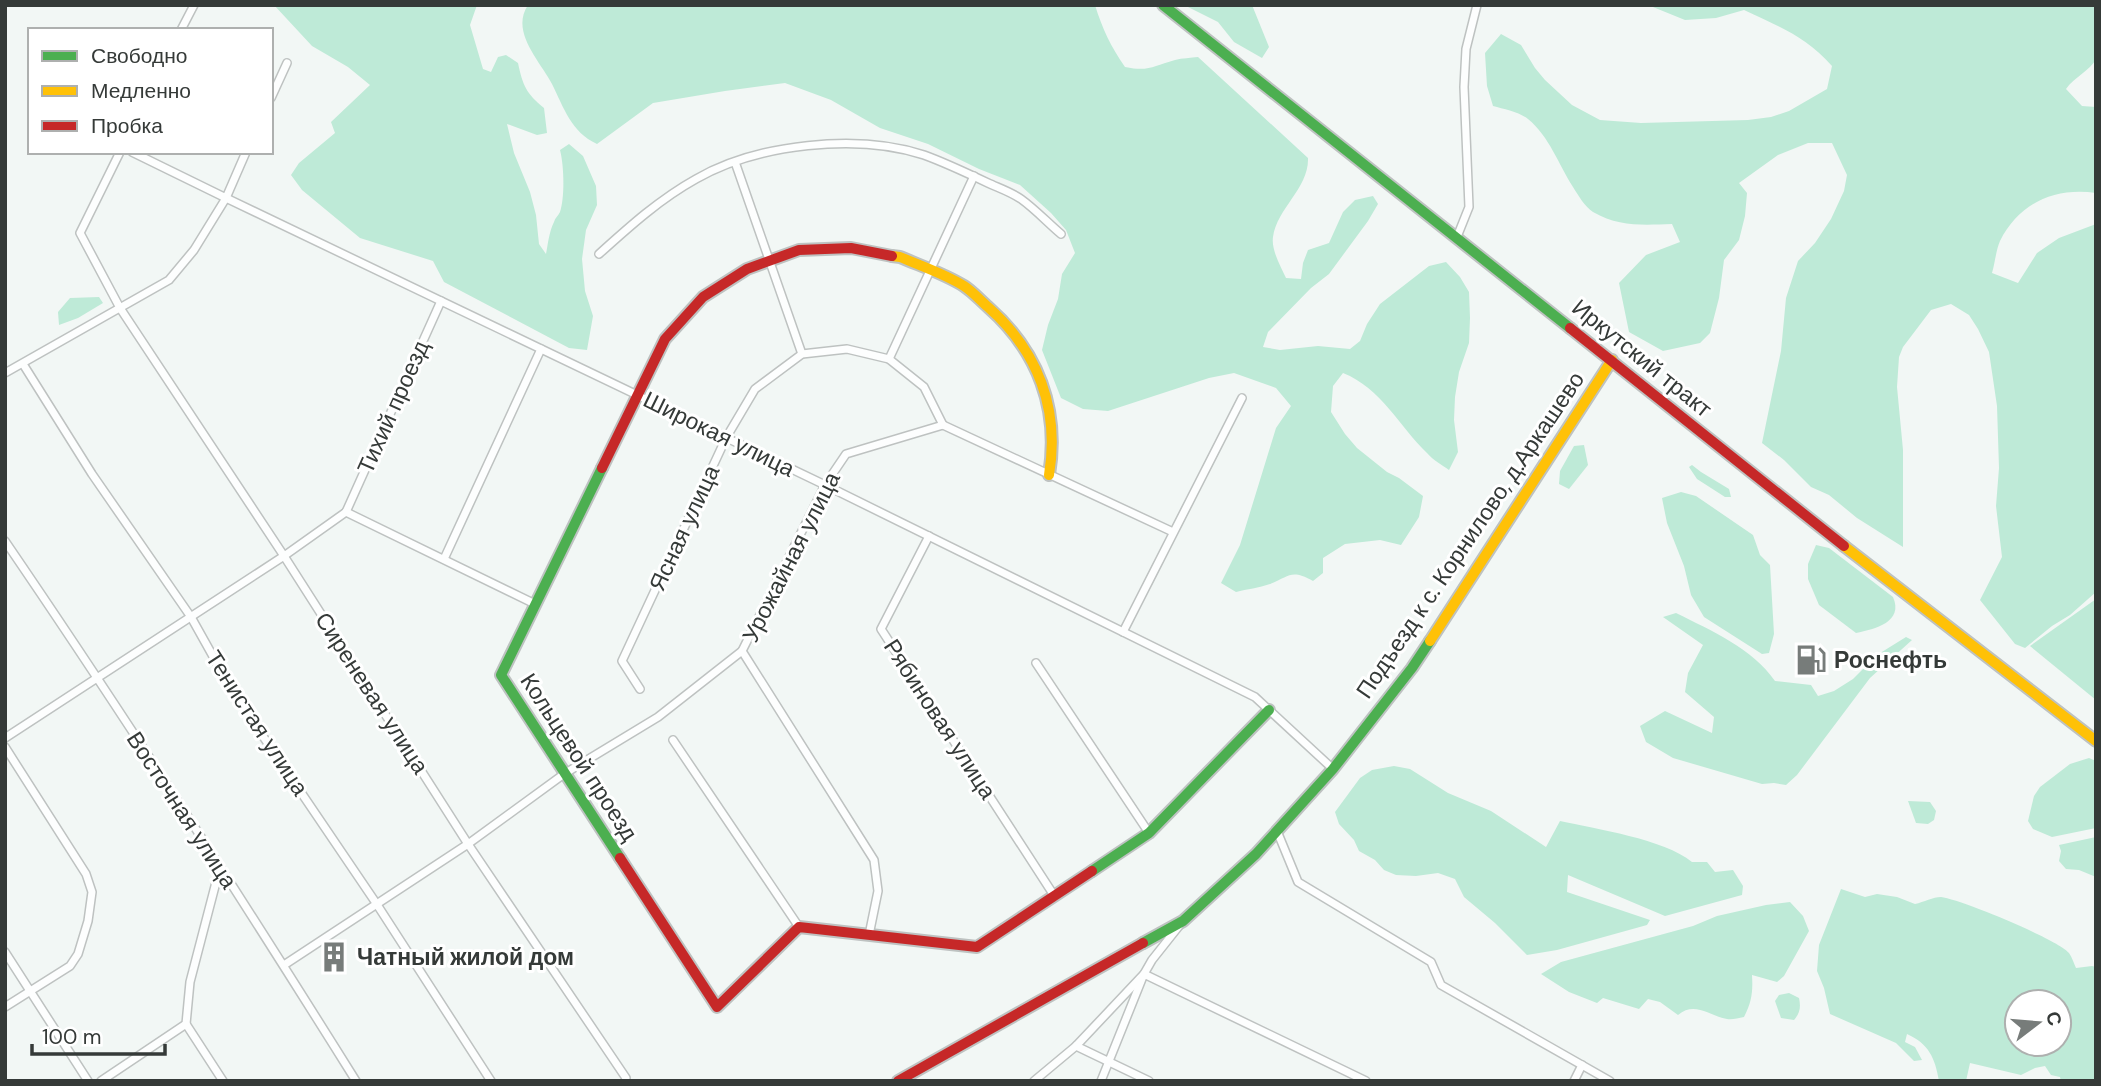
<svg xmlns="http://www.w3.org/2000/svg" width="2101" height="1086" viewBox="0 0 2101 1086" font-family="'DM Sans',sans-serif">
	<rect width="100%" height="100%" fill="#f2f7f5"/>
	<g fill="#beead7" fill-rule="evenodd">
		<path d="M274,5H477L470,25L483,69L491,72L498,57L506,55L518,63C523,86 526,93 544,108L547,133L537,135L507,124L514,153L530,192L536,215L539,244L546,254C548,244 549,232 554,222C555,218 558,216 560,212C565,197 564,165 560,150L569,144L583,156L596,186L597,205L586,230L582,259L585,291L593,316L587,350L569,348L444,282L433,261L360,238L302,190L291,175L299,163L335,133L331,122L370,85L348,67L312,46Z"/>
		<path d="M528,5H1095C1102,28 1111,47 1125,67C1149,72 1153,66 1175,60C1182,58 1191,58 1198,57L1308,158C1309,188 1277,208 1273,237C1271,250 1281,267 1286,278L1301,279L1303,263L1308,250L1329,243L1343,212L1355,200L1373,196L1378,204L1368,221L1329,274L1311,288L1268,332L1263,347L1280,350L1318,346L1350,349L1360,341L1367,324L1380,304L1429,266L1446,262L1460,277L1469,292L1470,318L1469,343L1459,372L1455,397L1454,420L1458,452L1449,470C1442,465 1433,460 1427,453C1399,426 1381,388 1343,373L1333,386L1331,412L1345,434L1357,448L1387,472L1399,478L1423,496L1419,517L1401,545L1380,540L1345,544L1323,558V573L1313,581C1291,569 1290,576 1270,584C1259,588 1247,589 1236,592L1221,583L1240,545L1276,428L1291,406L1276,388L1234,373L1209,378L1108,411L1083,409L1061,398L1042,350L1048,325L1058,299L1062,274L1075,253L1066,230L1051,213L1020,185L979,169L928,144L880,128L831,100L785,83L725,91L653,103L597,144C571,132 564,108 552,84C540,61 510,32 528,5Z"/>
		<polygon points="1184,5 1252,5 1269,47 1262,58 1234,42 1218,22"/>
		<path d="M1648,5H2096V59C2090,71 2074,77 2066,89L2082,106L2096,107V193C2055,187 2019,203 2000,241C1996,250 1995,263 1992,273L2018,283L2037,253L2059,238L2096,224V592L2070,615L2052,626L2025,648L2015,644L1980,600L2002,557L1996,506L1999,468L1997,406L1989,352L1978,329L1969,315L1951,304L1931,310L1903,347L1899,357L1897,387L1903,450V547L1857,518L1829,495L1811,487L1784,460L1762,443L1781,351L1786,298L1798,261L1815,243L1831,219L1844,191L1847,175L1832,143H1808L1778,155L1739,183L1747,193L1745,216L1739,240L1724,260L1719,298L1710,333L1700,343L1663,351L1629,332L1619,283L1646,255L1680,242L1672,224C1643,225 1619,227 1593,212C1585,207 1578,195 1573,187C1559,165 1549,136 1528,119C1519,112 1504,109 1493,106L1487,86L1485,53L1501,34L1521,45L1535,68L1545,80L1572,105L1600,120L1641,123L1748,120L1771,117L1789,111L1827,89L1832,66C1805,36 1780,27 1744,10L1716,18L1685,20Z"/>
		<polygon points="99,297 103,303 78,318 59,325 58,312 70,298"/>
		<polygon points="1584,445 1588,465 1569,489 1559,484 1560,471 1574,446"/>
		<polygon points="1692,465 1701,472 1729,489 1731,497 1725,497 1697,479 1689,467"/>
		<polygon points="1681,492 1696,496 1753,535 1760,555 1770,565 1774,634 1769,653 1762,654 1704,617 1691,595 1684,566 1667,523 1662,498"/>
		<path d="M1816,545L1829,548L1893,597C1904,622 1875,629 1856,633L1819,605L1808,579V564Z"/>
		<polygon points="2096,599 2096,700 2030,646"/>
		<path d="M1676,613C1712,631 1752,648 1775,681L1811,685L1818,696L1834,691L1853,679L1877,655L1906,637L1912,640L1870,678L1797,775L1786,785L1774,783L1762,784L1673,758L1646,742L1640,726L1665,711L1712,733L1714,717L1685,692L1688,673L1703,645L1663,617Z"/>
		<polygon points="2089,758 2096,761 2096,828 2052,837 2033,829 2028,821 2034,796 2040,787 2070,764"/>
		<path d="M1394,766L1410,769L1448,793L1491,811L1546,847L1560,821C1596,829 1664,839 1692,862H1707L1715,872L1733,870L1743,886L1742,895L1665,916L1568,875L1567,892L1650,920L1647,925L1557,950L1527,955L1495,923L1464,897L1455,879L1438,873L1416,876L1396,875L1384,870L1375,860L1359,851L1354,840L1339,824L1335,812L1360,778L1372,770Z"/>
		<polygon points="1908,801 1930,802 1936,811 1934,820 1928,824 1916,823"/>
		<polygon points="2096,837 2096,877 2079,870 2066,869 2059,861 2061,851 2059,845"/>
		<path d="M1841,889L1865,897L1877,894L1897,897L1915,904C1924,902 1933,897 1941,897C1960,899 2059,940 2069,953C2072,957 2074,964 2076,968L2092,966L2096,967V1078L2093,1081H2061L2060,1077L2051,1075L2045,1066L2035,1068L2021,1075L1970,1063L1966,1081H1939C1935,1058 1929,1044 1907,1034L1905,1042L1915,1047L1922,1060L1914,1061L1896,1043L1830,1014L1824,988L1817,971L1819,945ZM2017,1002H2059V1044H2017Z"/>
		<path d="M1790,902L1803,916L1809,931L1784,976L1777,982L1752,975C1753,991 1752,1002 1744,1017C1738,1018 1732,1020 1727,1019C1709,1016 1695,1001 1678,1015L1660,1002L1648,999L1639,1009L1603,998L1597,1003L1569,992L1541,974L1561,962L1693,926L1717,916L1766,905Z"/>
		<path d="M1789,993L1799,998C1801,1007 1800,1013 1794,1020L1781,1018L1775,1001L1779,995Z"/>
	</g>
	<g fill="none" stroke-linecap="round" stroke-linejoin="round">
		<g stroke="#bec2c1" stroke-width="10">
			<g id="street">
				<polyline points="181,30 194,5"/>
				<polyline points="271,98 287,63"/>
				<polyline points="120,152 80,233 120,308 284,556 468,844 626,1078 625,1081"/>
				<polyline points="132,152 226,198 246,152"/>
				<polyline points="735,162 802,354"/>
				<polyline points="1457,237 1469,207 1464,87 1466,49 1477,5"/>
				<path d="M599,254C630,226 660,199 696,179C757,144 857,133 924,155C946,163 967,173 988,183C999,188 1011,192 1021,199C1035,209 1048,223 1061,234"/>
				<polyline points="889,359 974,176"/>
				<polyline points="23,364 92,474 191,617 233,692 376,903 491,1081"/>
				<polyline points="5,373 169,280 194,250 226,198 825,485 1255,697 1333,769"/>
				<polyline points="346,512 441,301"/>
				<polyline points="346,512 535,604"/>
				<polyline points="929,536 881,629 1055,897"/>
				<path d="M5,541C126,718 242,899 356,1081"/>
				<polyline points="444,559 541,349"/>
				<polyline points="1123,632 1242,398"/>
				<polyline points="1036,663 1149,833"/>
				<polyline points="640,689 622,661 726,438 755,389 802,354 847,349 889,359 924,387 943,425"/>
				<polyline points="5,738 284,556 346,512"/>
				<polyline points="673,740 799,927"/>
				<polyline points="5,747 86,874 92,892 88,921 78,954 70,966 5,1007"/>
				<polyline points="1277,831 1298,882 1431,962 1441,985 1610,1081"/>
				<polyline points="869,935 878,891 874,860 742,651 825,485 846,454 943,425 1173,532"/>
				<polyline points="5,952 88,1081"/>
				<polyline points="284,965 468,844 564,774 658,717 742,651"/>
				<polyline points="186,1024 223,1081"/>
				<polyline points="1076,1046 1149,1081"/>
				<polyline points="101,1081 186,1024 190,982 220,867"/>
				<polyline points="1034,1081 1076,1046 1144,974 1152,960 1179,926"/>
				<polyline points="1101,1081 1144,974 1366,1081"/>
				<polyline points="1574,1081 1582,1065"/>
			</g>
		</g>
		<g stroke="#bec2c1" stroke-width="14">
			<g id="fast">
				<polyline points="1163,5 1570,328"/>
				<polyline points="602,468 501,675 620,858"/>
				<polyline points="1092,871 1149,833 1269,710"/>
				<polyline points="1143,943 1183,921 1256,854 1333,769 1412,668 1430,641"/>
			</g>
		</g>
		<g stroke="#bec2c1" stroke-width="14">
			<g id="slow">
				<path d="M892,256L900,257C921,266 945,274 964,286C972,291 980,300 988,307C1038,351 1060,409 1049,475"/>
				<polyline points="1844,546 2096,741"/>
				<polyline points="1430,641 1612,360"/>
			</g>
		</g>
		<g stroke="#bec2c1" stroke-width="14">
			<g id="jam">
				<polyline points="1570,328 1844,546"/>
				<polyline points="602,468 665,339 703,297 747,269 799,250 851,248 892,256"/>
				<polyline points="620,858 717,1007 799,927 977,947 1092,871"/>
				<polyline points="898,1081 1143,943"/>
			</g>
		</g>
		<use href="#street" stroke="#fdfefe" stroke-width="7"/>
		<use href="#fast" stroke="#4caf50" stroke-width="10"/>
		<use href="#slow" stroke="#ffc107" stroke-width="10"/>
		<use href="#jam" stroke="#c62828" stroke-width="10"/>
	</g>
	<defs>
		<g id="fuel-bare" transform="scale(2.415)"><path d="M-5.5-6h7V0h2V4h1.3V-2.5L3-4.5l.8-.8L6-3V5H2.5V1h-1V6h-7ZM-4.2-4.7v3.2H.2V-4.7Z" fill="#777c7a" stroke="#fff" stroke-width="2.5" paint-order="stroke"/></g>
		<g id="building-bare" transform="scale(2.415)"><path d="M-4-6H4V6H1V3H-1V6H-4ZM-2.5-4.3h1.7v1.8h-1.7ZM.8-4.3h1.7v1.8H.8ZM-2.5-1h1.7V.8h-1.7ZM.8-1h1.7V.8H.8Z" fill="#777c7a" stroke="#fff" stroke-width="2.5" paint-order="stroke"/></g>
	</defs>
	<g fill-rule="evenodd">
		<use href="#fuel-bare" x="1811" y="660"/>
		<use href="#building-bare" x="334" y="957"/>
	</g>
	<g text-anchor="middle" stroke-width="6" stroke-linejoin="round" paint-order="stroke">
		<g font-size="23" fill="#353a38" stroke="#fff">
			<text transform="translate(1642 358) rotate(39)" y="8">Иркутский тракт</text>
			<text transform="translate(393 407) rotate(-66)" y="8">Тихий проезд</text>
			<text transform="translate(719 434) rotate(26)" y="8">Широкая улица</text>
			<text transform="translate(684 528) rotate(-65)" y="8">Ясная улица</text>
			<text transform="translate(1470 535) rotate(-56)" y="8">Подъезд к с. Корнилово, д.Аркашево</text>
			<text transform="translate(791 557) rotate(-63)" y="8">Урожайная улица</text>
			<text transform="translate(372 693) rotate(57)" y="8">Сиреневая улица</text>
			<text transform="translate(940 719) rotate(57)" y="8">Рябиновая улица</text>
			<text transform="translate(257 723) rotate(57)" y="8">Тенистая улица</text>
			<text transform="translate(579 757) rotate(57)" y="8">Кольцевой проезд</text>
			<text transform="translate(182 810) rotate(57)" y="8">Восточная улица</text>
		</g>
		<g font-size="23" font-weight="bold" fill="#353a38" stroke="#fff" text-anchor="start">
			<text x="1834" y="668">Роснефть</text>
			<text x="357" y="965">Чатный жилой дом</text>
		</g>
	</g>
	<rect width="2101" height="1086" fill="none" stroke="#353a38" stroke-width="14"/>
	<rect x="28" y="28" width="245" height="126" fill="#ffffff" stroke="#aeb0af" stroke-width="2"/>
	<rect x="42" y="51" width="35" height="10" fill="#4caf50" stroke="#aeb0af" stroke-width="2"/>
	<text x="91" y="63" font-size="21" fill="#353a38">Свободно</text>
	<rect x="42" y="86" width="35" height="10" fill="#ffc107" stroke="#aeb0af" stroke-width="2"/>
	<text x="91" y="98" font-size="21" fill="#353a38">Медленно</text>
	<rect x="42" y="121" width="35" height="10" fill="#c62828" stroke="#aeb0af" stroke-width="2"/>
	<text x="91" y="133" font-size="21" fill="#353a38">Пробка</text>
	<g transform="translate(2038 1023) rotate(74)"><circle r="33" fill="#ffffff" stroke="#aeb0af" stroke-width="2"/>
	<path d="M0-5L12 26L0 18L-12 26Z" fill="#777c7a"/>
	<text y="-10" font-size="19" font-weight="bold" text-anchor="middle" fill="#353a38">С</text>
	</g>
	<path d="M32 1044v10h133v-10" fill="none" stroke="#353a38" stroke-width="3.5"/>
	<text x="42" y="1044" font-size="21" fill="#353a38" stroke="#ffffff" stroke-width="5" paint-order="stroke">100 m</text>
</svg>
